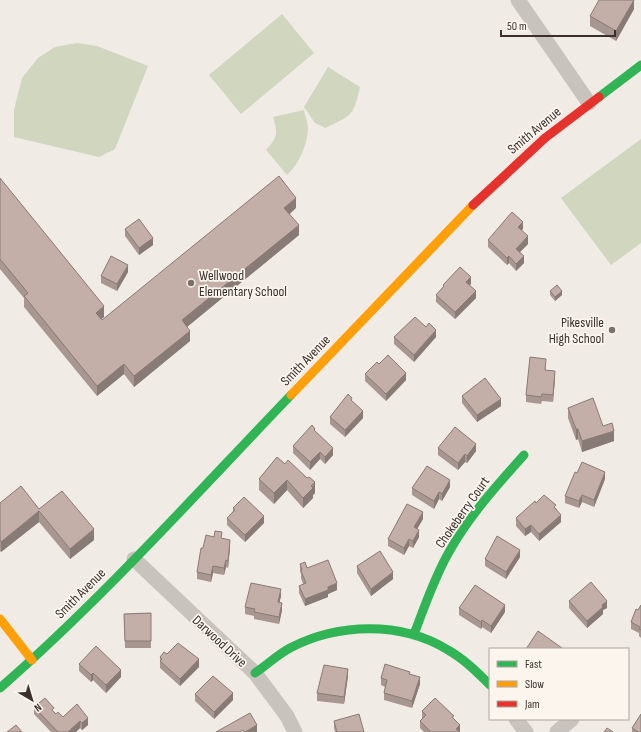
<svg xmlns="http://www.w3.org/2000/svg" width="641" height="732" viewBox="0 0 641 732" font-family="'Sofia Sans Condensed',sans-serif">
	<rect width="100%" height="100%" fill="#f0ebe5"/>
	<g fill="#d1d6bf">
		<polygon points="282,14 314,53 241,114 209,75"/>
		<polygon points="77,43 97,46 148,66 115,149 99,157 14,137 14,110 22,78 38,58 55,47"/>
		<path d="M328,67L360,87C353,117 352,115 325,128L315,123L304,107Z"/>
		<path d="M304,110C305,116 308,123 308,129C307,145 299,164 287,175L266,150C278,137 278,133 273,117Z"/>
		<polygon points="641,139 641,243 611,265 561,198"/>
	</g>
	<g fill="none" stroke-linecap="round" stroke-linejoin="round">
		<g stroke="#c9c3be" stroke-width="15">
			<polyline points="518,0 589,103"/>
			<polyline points="134,559 255,673 287,716 295,732"/>
			<polyline points="516,719 526,732"/>
			<polyline points="557,732 572,719"/>
		</g>
		<g stroke="#30b455" stroke-width="9">
			<polyline points="599,97 641,65"/>
			<path d="M414,634C425,606 434,578 449,552C469,516 497,485 524,455"/>
			<path d="M255,673C267,665 277,655 290,648C338,623 401,621 448,650C464,659 477,672 490,685"/>
			<path d="M0,688C103,598 196,494 291,395"/>
		</g>
		<g stroke="#ff9f0a" stroke-width="9">
			<polyline points="291,395 473,205"/>
			<polyline points="0,619 32,660"/>
		</g>
		<polyline stroke="#e5322d" stroke-width="9" points="473,205 545,138 599,97"/>
	</g>
	<g fill="#a89690">
		<polygon points="634,0 634,9 616,41 590,26 590,16"/>
		<polygon points="0,178 104,317 101,319 102,320 296,208 290,214 299,235 187,327 190,341 134,387 124,374 97,396 24,307 24,298 0,269"/>
		<polygon points="125,229 153,245 139,255 125,236"/>
		<polygon points="523,229 522,230 528,244 520,252 524,263 516,271 509,263 507,265 488,247 488,240"/>
		<polygon points="128,272 117,291 101,283 101,276"/>
		<polygon points="471,284 469,285 476,298 455,319 436,302 436,295 443,288 443,285"/>
		<polygon points="550,291 562,295 555,301 550,295"/>
		<polygon points="426,327 436,337 414,362 394,344 394,337"/>
		<polygon points="379,364 406,380 386,401 365,381 365,374"/>
		<polygon points="546,366 545,370 555,378 553,402 542,401 541,404 526,402 526,395"/>
		<polygon points="462,396 501,406 477,422 462,403"/>
		<polygon points="352,401 363,418 345,437 330,424 330,417"/>
		<polygon points="568,408 603,426 614,441 582,452 578,439 576,440 568,418"/>
		<polygon points="315,431 333,455 325,464 320,459 310,470 293,453 293,446"/>
		<polygon points="438,448 476,451 467,463 465,462 458,470 438,455"/>
		<polygon points="277,457 315,493 313,495 313,498 303,508 287,490 274,504 259,490 259,479"/>
		<polygon points="605,479 594,507 582,502 579,508 565,503 565,496"/>
		<polygon points="450,487 442,501 439,499 434,509 412,495 412,488"/>
		<polygon points="0,503 39,509 94,540 70,559 39,522 1,552 0,551"/>
		<polygon points="536,503 556,508 561,522 539,541 531,532 525,536 516,526 516,518"/>
		<polygon points="233,508 264,523 245,542 227,525 227,518 233,511"/>
		<polygon points="423,519 417,529 419,537 413,548 409,546 404,555 388,546 388,539"/>
		<polygon points="222,539 230,547 228,568 226,567 224,575 213,573 211,582 197,579 197,572 203,548"/>
		<polygon points="520,557 506,579 485,566 485,559"/>
		<polygon points="300,564 307,568 337,590 328,594 328,597 305,606 299,593 299,586 303,584 301,578 301,574 300,571"/>
		<polygon points="357,566 393,579 371,596 357,573"/>
		<polygon points="281,596 279,603 282,610 279,624 254,619 254,616 245,614 245,607"/>
		<polygon points="569,601 607,608 603,610 603,614 587,628 569,608"/>
		<polygon points="641,605 641,638 639,636 639,633 631,629 631,622"/>
		<polygon points="459,608 505,612 491,633 482,627 481,629 459,615"/>
		<polygon points="151,613 151,648 125,648 124,614"/>
		<polygon points="167,654 199,667 180,686 160,668 160,657"/>
		<polygon points="79,664 121,677 106,693 93,680 91,682 79,671"/>
		<polygon points="410,675 420,684 412,708 384,700 384,693 385,687 381,685 381,678"/>
		<polygon points="348,676 344,704 317,701 317,693"/>
		<polygon points="195,694 233,700 214,719 195,701"/>
		<polygon points="77,704 88,725 82,730 80,728 76,732 51,732 34,714 34,707 54,712 56,714 63,717"/>
		<polygon points="422,711 454,719 460,732 424,732 420,728 420,721 422,719"/>
		<polygon points="334,721 364,732 335,732 334,728"/>
		<polygon points="632,728 641,732 632,732"/>
	</g>
	<g fill="#887a75">
		<polygon points="634,0 634,9 616,41 616,31"/>
		<polygon points="296,198 296,208 284,218 284,208"/>
		<polygon points="523,222 523,229 518,234 518,227"/>
		<polygon points="299,225 299,235 182,331 182,320"/>
		<polygon points="528,236 528,244 516,256 516,249"/>
		<polygon points="153,238 153,245 139,255 139,248"/>
		<polygon points="509,256 509,263 507,265 507,258"/>
		<polygon points="524,256 524,263 516,271 516,264"/>
		<polygon points="128,265 128,272 117,291 117,284"/>
		<polygon points="471,277 471,284 466,289 466,282"/>
		<polygon points="476,291 476,298 455,319 455,312"/>
		<polygon points="562,291 562,295 555,301 555,297"/>
		<polygon points="104,306 104,317 96,323 96,313"/>
		<polygon points="436,330 436,337 414,362 414,355"/>
		<polygon points="190,331 190,341 134,387 134,376"/>
		<polygon points="124,364 124,374 97,396 97,386"/>
		<polygon points="555,371 555,378 553,402 553,395"/>
		<polygon points="406,373 406,380 386,401 386,394"/>
		<polygon points="501,399 501,406 477,422 477,415"/>
		<polygon points="363,411 363,418 345,437 345,430"/>
		<polygon points="576,429 578,429 578,439 576,440"/>
		<polygon points="614,431 614,441 582,452 582,441"/>
		<polygon points="476,444 476,451 467,463 467,456"/>
		<polygon points="333,448 333,455 325,464 325,457"/>
		<polygon points="320,452 320,459 310,470 310,462"/>
		<polygon points="465,454 465,462 458,470 458,463"/>
		<polygon points="605,472 605,479 594,507 594,500"/>
		<polygon points="287,480 287,490 274,504 274,493"/>
		<polygon points="450,480 450,487 442,501 442,494"/>
		<polygon points="315,482 315,493 313,495 313,498 303,508 303,498"/>
		<polygon points="439,492 439,499 434,509 434,501"/>
		<polygon points="582,495 582,502 579,508 579,501"/>
		<polygon points="39,511 39,522 1,552 1,542"/>
		<polygon points="423,512 423,519 414,534 414,527"/>
		<polygon points="561,515 561,522 539,541 539,534"/>
		<polygon points="264,516 264,523 245,542 245,535"/>
		<polygon points="531,525 531,532 525,536 525,529"/>
		<polygon points="94,529 94,540 70,559 70,549"/>
		<polygon points="419,530 419,537 413,548 413,541"/>
		<polygon points="409,539 409,546 404,555 404,548"/>
		<polygon points="230,540 230,547 228,568 228,561"/>
		<polygon points="520,550 520,557 506,579 506,572"/>
		<polygon points="226,560 226,567 224,575 224,568"/>
		<polygon points="213,566 213,573 211,582 211,575"/>
		<polygon points="393,572 393,579 371,596 371,589"/>
		<polygon points="337,583 337,590 328,594 328,597 305,606 305,599 328,587"/>
		<polygon points="281,589 281,596 278,609 278,602"/>
		<polygon points="607,601 607,608 603,610 603,614 587,628 587,621 602,605"/>
		<polygon points="282,603 282,610 279,624 279,617"/>
		<polygon points="505,605 505,612 491,633 491,626"/>
		<polygon points="482,620 482,627 481,629 481,622"/>
		<polygon points="199,659 199,667 180,686 180,679"/>
		<polygon points="348,669 348,676 344,704 344,697"/>
		<polygon points="121,670 121,677 106,693 106,685"/>
		<polygon points="93,673 93,680 91,682 91,675"/>
		<polygon points="420,677 420,684 412,708 412,701"/>
		<polygon points="233,693 233,700 214,719 214,712"/>
		<polygon points="88,718 88,725 82,730 82,723"/>
		<polygon points="80,721 80,728 76,732 68,732"/>
		<polygon points="257,725 257,732 245,732"/>
		<polygon points="460,725 460,732 456,729"/>
	</g>
	<g fill="#c3afa7" stroke="#887a75">
		<polygon points="599,0 634,0 616,31 590,16"/>
		<polygon points="279,176 296,198 284,208 299,225 182,320 190,331 134,376 124,364 97,386 24,296 28,293 0,259 0,178 104,306 96,313 102,320"/>
		<polygon points="512,212 523,222 518,227 528,236 516,249 524,256 516,264 509,256 507,258 488,240"/>
		<polygon points="139,219 153,238 139,248 125,229"/>
		<polygon points="111,256 128,265 117,284 101,276"/>
		<polygon points="460,267 471,277 466,282 476,291 455,312 436,295 444,286 443,285"/>
		<polygon points="557,285 562,291 555,297 550,291"/>
		<polygon points="415,317 426,327 429,323 436,330 414,355 394,337"/>
		<polygon points="388,355 406,373 386,394 365,374 377,362 379,364"/>
		<polygon points="530,357 546,359 545,370 555,371 553,395 542,394 541,397 526,395"/>
		<polygon points="485,378 501,399 477,415 462,396"/>
		<polygon points="348,394 352,398 351,400 363,411 345,430 330,417"/>
		<polygon points="593,398 603,426 612,423 614,431 582,441 578,429 576,429 568,408"/>
		<polygon points="312,425 315,429 314,430 333,448 325,457 320,452 310,462 293,446"/>
		<polygon points="455,427 476,444 467,456 465,454 458,463 438,448"/>
		<polygon points="277,457 285,464 288,460 307,478 309,477 315,482 311,486 313,488 303,498 287,480 274,493 259,479"/>
		<polygon points="582,462 605,472 594,500 582,495 579,501 565,496 575,472 577,473"/>
		<polygon points="427,466 450,480 442,494 439,492 434,501 412,488"/>
		<polygon points="21,486 39,509 62,491 94,529 70,549 39,511 1,542 0,540 0,503"/>
		<polygon points="544,495 556,505 554,507 561,515 539,534 531,525 525,529 516,518 535,501 536,503"/>
		<polygon points="244,497 264,516 245,535 227,518 235,510 233,508"/>
		<polygon points="407,504 423,512 414,527 419,530 413,541 409,539 404,548 388,539"/>
		<polygon points="215,531 222,532 221,538 230,540 228,561 226,560 224,568 213,566 211,575 197,572 201,548 203,548 206,535 214,537"/>
		<polygon points="497,536 520,550 506,572 485,559"/>
		<polygon points="380,551 393,572 371,589 357,566"/>
		<polygon points="328,560 337,583 328,587 328,590 305,599 299,586 306,583 301,571 302,570 300,564 305,562 307,568"/>
		<polygon points="591,582 607,601 602,605 603,607 587,621 569,601"/>
		<polygon points="251,583 281,589 278,602 282,603 279,617 254,612 255,609 245,607"/>
		<polygon points="475,585 505,605 491,626 482,620 481,622 459,608"/>
		<polygon points="641,605 641,630 639,629 640,627 631,622 636,609 638,610"/>
		<polygon points="151,613 151,641 125,641 124,614"/>
		<polygon points="538,631 562,648 561,649 526,649"/>
		<polygon points="178,643 199,659 180,679 160,661 162,659 160,657 164,652 167,654"/>
		<polygon points="96,646 121,670 106,685 93,673 91,675 79,664"/>
		<polygon points="385,664 410,672 409,674 420,677 412,701 384,693 387,680 381,678"/>
		<polygon points="324,665 348,669 344,697 317,693"/>
		<polygon points="213,676 233,693 214,712 195,694"/>
		<polygon points="45,698 54,708 52,710 56,714 58,712 63,717 77,704 88,718 82,723 80,721 68,732 58,732 34,707"/>
		<polygon points="435,698 454,716 452,717 460,725 456,729 460,732 431,732 420,721 426,715 422,711"/>
		<polygon points="250,713 257,725 245,732 244,732 243,730 240,732 216,732"/>
		<polygon points="359,714 364,732 337,732 334,721"/>
		<polygon points="641,714 641,732 638,732 632,728"/>
		<polygon points="16,725 22,732 7,732"/>
		<polygon points="607,728 613,732 604,732"/>
	</g>
	<g fill="#7a716c" stroke="#fbf5ee" stroke-width="1.5">
		<circle cx="191" cy="283" r="4"/>
		<circle cx="612" cy="330" r="4"/>
	</g>
	<g text-anchor="middle" stroke-width="3.5" stroke-linejoin="round" paint-order="stroke">
		<g font-size="14" fill="#3b302b" stroke="#fbf5ee">
			<text transform="translate(534 130) rotate(-40)" y="5">Smith Avenue</text>
			<text transform="translate(305 360) rotate(-46)" y="5">Smith Avenue</text>
			<text transform="translate(462 512) rotate(-55)" y="5">Chokeberry Court</text>
			<text transform="translate(80 593) rotate(-45)" y="5">Smith Avenue</text>
			<text transform="translate(220 641) rotate(43)" y="5">Darwood Drive</text>
		</g>
		<g font-size="14" fill="#3b302b" stroke="#fbf5ee" text-anchor="start">
			<text x="199" y="280">Wellwood<tspan x="199" dy="16">Elementary School</tspan></text>
			<text x="604" y="327" text-anchor="end">Pikesville<tspan x="604" dy="16">High School</tspan></text>
		</g>
	</g>
	<rect x="489" y="648" width="140" height="72" fill="#fbf5ee" stroke="#aea6a0"/>
	<rect x="497" y="661" width="20" height="6" fill="#30b455" stroke="#aea6a0"/>
	<text x="525" y="668" font-size="12" fill="#3b302b">Fast</text>
	<rect x="497" y="681" width="20" height="6" fill="#ff9f0a" stroke="#aea6a0"/>
	<text x="525" y="688" font-size="12" fill="#3b302b">Slow</text>
	<rect x="497" y="701" width="20" height="6" fill="#e5322d" stroke="#aea6a0"/>
	<text x="525" y="708" font-size="12" fill="#3b302b">Jam</text>
	<g transform="translate(32 700) rotate(142)" stroke="#fbf5ee" stroke-width="3" paint-order="stroke">
	<path d="M0-3L7 15L0 10L-7 15Z" fill="#3b302b"/>
	<text y="-6" font-size="11" font-weight="bold" text-anchor="middle" fill="#3b302b">N</text>
	</g>
	<path d="M501 30v6h114v-6" fill="none" stroke="#3b302b" stroke-width="2"/>
	<text x="507" y="30" font-size="12" fill="#3b302b" stroke="#fbf5ee" stroke-width="3" paint-order="stroke">50 m</text>
</svg>
